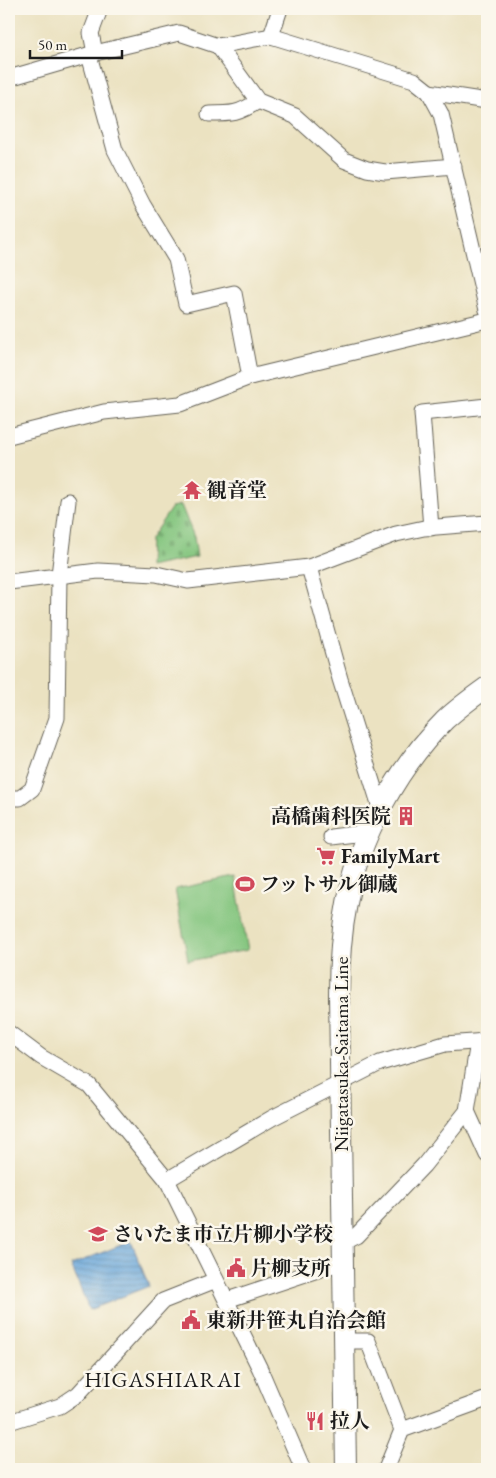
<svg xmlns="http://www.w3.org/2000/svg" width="496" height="1478" viewBox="0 0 496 1478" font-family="'EB Garamond','Noto Serif JP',serif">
	<defs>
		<pattern id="cemetery-stones" width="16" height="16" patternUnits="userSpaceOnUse" patternTransform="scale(1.25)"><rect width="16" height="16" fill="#83c57e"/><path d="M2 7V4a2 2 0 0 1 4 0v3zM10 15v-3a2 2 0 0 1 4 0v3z" fill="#71a96c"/></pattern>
		<pattern id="water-rules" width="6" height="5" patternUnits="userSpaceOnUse" patternTransform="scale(1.25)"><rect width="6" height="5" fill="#68a5d9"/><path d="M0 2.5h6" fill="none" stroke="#5586af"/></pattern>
	</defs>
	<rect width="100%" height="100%" fill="#fbf7ec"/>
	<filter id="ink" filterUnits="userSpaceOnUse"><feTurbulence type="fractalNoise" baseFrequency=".02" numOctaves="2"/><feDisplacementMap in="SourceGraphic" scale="10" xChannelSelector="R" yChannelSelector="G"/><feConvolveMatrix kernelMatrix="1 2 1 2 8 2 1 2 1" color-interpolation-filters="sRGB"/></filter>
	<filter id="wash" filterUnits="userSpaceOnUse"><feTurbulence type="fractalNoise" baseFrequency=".0096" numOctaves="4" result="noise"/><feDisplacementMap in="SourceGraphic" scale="20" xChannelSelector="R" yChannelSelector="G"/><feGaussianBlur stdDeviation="1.12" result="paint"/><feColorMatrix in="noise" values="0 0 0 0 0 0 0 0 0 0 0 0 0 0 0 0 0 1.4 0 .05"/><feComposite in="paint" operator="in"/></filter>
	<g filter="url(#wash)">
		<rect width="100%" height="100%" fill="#ebe2c1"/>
		<polygon fill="url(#cemetery-stones)" stroke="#50704d" points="181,505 194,537 197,557 149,567 150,539 172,507"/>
		<polygon fill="#83c57e" stroke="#50704d" points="235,877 248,950 188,961 175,889"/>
		<polygon fill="url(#water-rules)" stroke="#42607a" points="131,1241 149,1286 89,1310 71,1265"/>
	</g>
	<g filter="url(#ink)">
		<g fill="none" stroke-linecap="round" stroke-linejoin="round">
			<g stroke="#646156" stroke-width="17">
				<g id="minor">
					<polyline points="271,36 280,9"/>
					<polyline points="218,46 258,101 295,116 344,160 367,169 385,172 454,166"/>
					<polyline points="95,53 91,33 100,9"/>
					<polyline points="89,55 115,150 143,205 176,259 186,304 234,293 250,377"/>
					<polyline points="9,78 95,53 179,33 218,46 271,36 414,80 429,92 441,114 487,310"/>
					<polyline points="429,92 487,101"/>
					<path d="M209,114C232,114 239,114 258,101"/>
					<polyline points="9,436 104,412 180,404 250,377 487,320"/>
					<polyline points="431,528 422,413 487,406"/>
					<polyline points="309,567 340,679 381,810"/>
					<polyline points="9,582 98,571 156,574 188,581 309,567 396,534 424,528 487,523"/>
					<polyline points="9,798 20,798 32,789 57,718 59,575 68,501"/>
					<polyline points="331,837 371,832"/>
					<polyline points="9,1033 41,1057 89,1085 167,1180 260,1369 303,1469"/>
					<polyline points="467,1111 487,1155"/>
					<polyline points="167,1180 272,1118 380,1063 445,1044 487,1041"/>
					<polyline points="342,1243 356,1236 424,1165 467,1111 478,1042"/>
					<polyline points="227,1300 342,1262"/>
					<polyline points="345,1341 368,1341 402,1430"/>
					<polyline points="9,1422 60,1406 78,1394 163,1301 216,1280"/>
					<polyline points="386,1469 402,1430 487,1399"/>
				</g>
			</g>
			<g stroke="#646156" stroke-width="22">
				<path id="major" d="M346,1469L339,994C339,963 341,933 347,903C359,837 398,767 445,720C458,708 473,697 487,687"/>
			</g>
			<use href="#minor" stroke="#fff" stroke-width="15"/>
			<use href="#major" stroke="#fff" stroke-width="20"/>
		</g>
	</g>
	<defs>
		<g id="temple-bare" transform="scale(1.5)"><path d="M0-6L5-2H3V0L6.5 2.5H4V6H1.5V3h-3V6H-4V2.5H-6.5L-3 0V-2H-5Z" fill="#d1495b" stroke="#fbf7ec" stroke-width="2.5" paint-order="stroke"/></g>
		<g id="building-bare" transform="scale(1.5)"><path d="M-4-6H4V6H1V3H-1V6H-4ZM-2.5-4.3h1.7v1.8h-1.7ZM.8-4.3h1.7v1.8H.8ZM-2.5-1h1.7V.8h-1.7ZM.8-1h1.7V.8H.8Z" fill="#d1495b" stroke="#fbf7ec" stroke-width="2.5" paint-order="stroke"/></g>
		<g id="supermarket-bare" transform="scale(1.5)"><path d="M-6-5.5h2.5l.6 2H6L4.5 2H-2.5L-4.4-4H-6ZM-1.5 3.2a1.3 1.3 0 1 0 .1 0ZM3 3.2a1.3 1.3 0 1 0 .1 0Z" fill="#d1495b" stroke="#fbf7ec" stroke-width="2.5" paint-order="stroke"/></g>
		<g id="stadium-bare" transform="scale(1.5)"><path d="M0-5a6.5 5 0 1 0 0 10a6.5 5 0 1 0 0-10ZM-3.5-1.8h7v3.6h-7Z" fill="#d1495b" stroke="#fbf7ec" stroke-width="2.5" paint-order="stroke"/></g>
		<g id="school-bare" transform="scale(1.5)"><path d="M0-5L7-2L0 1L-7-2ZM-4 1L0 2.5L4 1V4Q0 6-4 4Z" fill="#d1495b" stroke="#fbf7ec" stroke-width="2.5" paint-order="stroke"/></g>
		<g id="civic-bare" transform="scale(1.5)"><path d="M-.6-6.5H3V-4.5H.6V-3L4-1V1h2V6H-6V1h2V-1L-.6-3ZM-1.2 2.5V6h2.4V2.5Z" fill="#d1495b" stroke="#fbf7ec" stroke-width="2.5" paint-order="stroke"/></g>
		<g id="restaurant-bare" transform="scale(1.5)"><path d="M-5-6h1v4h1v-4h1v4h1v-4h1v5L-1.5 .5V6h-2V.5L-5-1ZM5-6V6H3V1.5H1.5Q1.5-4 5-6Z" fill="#d1495b" stroke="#fbf7ec" stroke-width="2.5" paint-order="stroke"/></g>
	</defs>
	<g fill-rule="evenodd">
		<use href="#temple-bare" x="192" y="490"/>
		<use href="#building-bare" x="406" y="816"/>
		<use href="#supermarket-bare" x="326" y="856"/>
		<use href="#stadium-bare" x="245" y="884"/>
		<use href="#school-bare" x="98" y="1234"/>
		<use href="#civic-bare" x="236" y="1268"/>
		<use href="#civic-bare" x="191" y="1320"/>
		<use href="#restaurant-bare" x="315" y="1421"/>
	</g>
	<g text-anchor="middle" stroke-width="5" stroke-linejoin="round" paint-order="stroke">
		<g font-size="20" font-weight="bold" fill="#1c1c1c" stroke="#fbf7ec" text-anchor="start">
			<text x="207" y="497">観音堂</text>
			<text x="391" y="823" text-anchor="end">高橋歯科医院</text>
			<text x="341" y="863">FamilyMart</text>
			<text x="260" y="891">フットサル御蔵</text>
			<text x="113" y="1241">さいたま市立片柳小学校</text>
			<text x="251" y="1275">片柳支所</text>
			<text x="206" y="1327">東新井笹丸自治会館</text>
			<text x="330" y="1428">拉人</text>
		</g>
		<g font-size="20" fill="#1c1c1c" stroke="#fbf7ec">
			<text transform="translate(341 1054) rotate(-90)" y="7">Niigatasuka-Saitama Line</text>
		</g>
		<g font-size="22" letter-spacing="1" fill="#1c1c1c" stroke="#fbf7ec">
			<text x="163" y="1387">HIGASHIARAI</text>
		</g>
	</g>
	<rect width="496" height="1478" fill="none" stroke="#fbf7ec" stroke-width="30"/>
	<path d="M30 50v8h92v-8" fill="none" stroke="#1c1c1c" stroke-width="2.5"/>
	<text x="38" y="50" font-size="15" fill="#1c1c1c" stroke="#fbf7ec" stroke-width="4" paint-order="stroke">50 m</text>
</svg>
